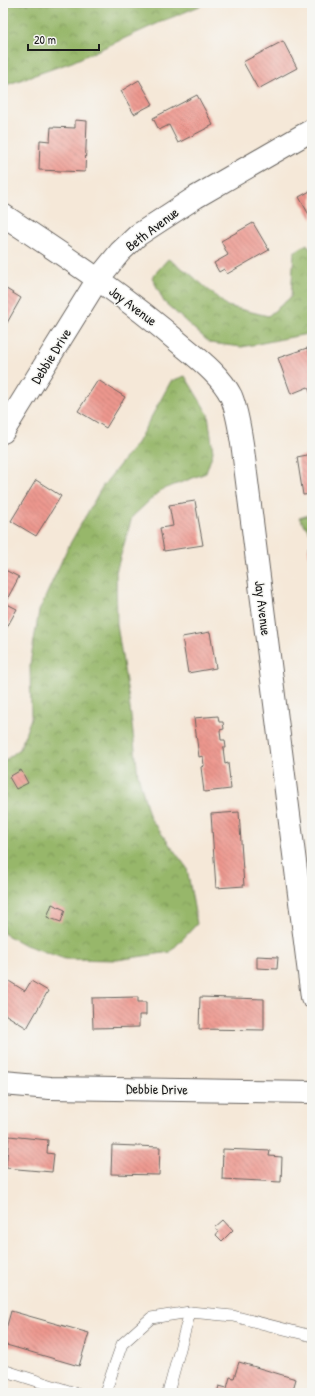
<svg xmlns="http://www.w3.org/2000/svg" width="315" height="1396" viewBox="0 0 315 1396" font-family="'Patrick Hand',sans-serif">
	<defs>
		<pattern id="forest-crowns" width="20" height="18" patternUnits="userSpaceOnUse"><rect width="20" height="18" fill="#97b76a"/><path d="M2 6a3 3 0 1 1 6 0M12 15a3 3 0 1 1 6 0" fill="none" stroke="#7a9456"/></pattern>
		<pattern id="building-back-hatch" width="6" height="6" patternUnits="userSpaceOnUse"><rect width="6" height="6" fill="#ed978e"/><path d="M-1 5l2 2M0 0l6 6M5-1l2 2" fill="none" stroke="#bf7a73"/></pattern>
	</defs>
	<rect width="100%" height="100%" fill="#f6f6f2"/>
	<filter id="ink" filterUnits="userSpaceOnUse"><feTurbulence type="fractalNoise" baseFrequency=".025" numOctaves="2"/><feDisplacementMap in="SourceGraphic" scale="8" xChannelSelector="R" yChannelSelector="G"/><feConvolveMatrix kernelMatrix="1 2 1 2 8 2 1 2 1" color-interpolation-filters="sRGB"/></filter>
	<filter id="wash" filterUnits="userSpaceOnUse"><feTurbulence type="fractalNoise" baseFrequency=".012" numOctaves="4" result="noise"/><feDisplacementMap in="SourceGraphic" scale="16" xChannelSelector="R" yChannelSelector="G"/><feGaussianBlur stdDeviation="0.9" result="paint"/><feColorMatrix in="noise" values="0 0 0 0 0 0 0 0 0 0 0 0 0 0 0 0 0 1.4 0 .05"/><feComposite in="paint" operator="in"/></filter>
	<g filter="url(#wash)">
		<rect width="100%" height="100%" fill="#f5e8d8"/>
		<g fill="url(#forest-crowns)" stroke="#5a6a43">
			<polygon points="3,3 207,3 163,21 72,62 3,86"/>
			<polygon points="307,244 312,252 312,333 242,347 210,343 164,302 152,277 168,259 189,273 227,306 268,316 291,297 294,252"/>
			<polygon points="185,376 208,414 213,452 206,473 161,490 132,517 116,572 117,625 129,700 138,775 150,818 187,868 197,924 170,952 117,960 65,959 23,944 3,933 3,762 20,749 31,718 30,664 39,611 67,549 102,487 137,443 171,381"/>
			<polygon points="312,514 312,534 311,534 299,518"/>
		</g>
		<g id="blocks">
			<g fill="url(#building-back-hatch)">
				<polygon points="283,41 297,68 258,89 243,62"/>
				<polygon points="139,80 153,104 134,114 121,91"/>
				<polygon points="197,95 213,125 178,143 169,125 159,130 153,118"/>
				<polygon points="75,120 87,121 85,172 39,170 40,140 50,141 51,127 75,128"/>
				<polygon points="312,190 312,220 299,197"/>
				<polygon points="253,223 269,250 227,274 224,269 219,272 214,263 228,255 221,241"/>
				<polygon points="3,287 21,298 3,330"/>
				<polygon points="307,348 312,360 312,397 308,387 291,394 278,358"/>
				<polygon points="98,380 125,397 106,428 78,411"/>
				<polygon points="312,454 312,494 303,495 297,457"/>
				<polygon points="36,480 61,496 36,536 11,521"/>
				<polygon points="195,501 203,545 164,551 160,528 173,526 169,505"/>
				<polygon points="308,548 312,548 312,574 311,574"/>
				<polygon points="3,569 19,577 5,603 17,609 6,629 3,628"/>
				<polygon points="210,632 216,668 188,673 182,637"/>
				<polygon points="218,716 219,722 223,722 224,729 220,730 221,740 225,740 226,748 223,748 225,764 228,763 231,789 204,792 201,767 204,766 203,756 199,757 194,718"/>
				<polygon points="21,770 28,783 16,789 9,777"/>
				<polygon points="239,812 244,886 216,888 211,814"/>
				<polygon points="52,904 65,910 61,922 47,917"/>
				<polygon points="257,956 278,957 277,969 257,968"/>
				<polygon points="4,978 25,991 31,981 48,991 27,1028 3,1013"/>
				<polygon points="138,997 138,1002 146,1002 146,1015 139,1015 139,1027 93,1028 92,998"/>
				<polygon points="200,997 264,999 264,1030 199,1029"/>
				<polygon points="9,1136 48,1140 47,1153 54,1154 52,1172 6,1168"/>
				<polygon points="112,1145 160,1147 159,1175 111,1174"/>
				<polygon points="223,1149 270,1151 269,1156 282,1157 281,1182 222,1179"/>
				<polygon points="224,1220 233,1230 222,1241 216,1235 218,1232 215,1228"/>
				<polygon points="11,1311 89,1333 79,1366 3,1344 3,1340"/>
				<polygon points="239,1362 296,1379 292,1393 217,1393 219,1386 227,1388 230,1377 234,1378"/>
			</g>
		</g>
	</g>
	<g filter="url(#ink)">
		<use href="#blocks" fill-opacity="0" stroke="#68635e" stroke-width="1"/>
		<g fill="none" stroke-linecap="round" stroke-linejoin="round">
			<g stroke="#68635e" stroke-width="12">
				<g id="lane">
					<polyline points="3,1370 75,1393"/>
					<polyline points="105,1393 122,1344 151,1318 190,1312 233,1316 312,1336"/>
					<polyline points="168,1393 190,1312"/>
				</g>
			</g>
			<g stroke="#68635e" stroke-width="24">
				<g id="street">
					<path d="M3,215C65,256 127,297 183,346C200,360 221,376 231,396C238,413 240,432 243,450L312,997"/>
					<polyline points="3,432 98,279 120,252 138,235 196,197 312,130"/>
					<polyline points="3,1084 50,1088 312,1092"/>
				</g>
			</g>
			<use href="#lane" stroke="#fff" stroke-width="11"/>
			<use href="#street" stroke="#fff" stroke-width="22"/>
		</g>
	</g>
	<g text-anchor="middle" stroke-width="3" stroke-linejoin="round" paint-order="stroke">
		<g font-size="14" fill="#1c1c1c" stroke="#f6f6f2">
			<text transform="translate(152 229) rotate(-37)" y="5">Beth Avenue</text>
			<text transform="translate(133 306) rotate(37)" y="5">Jay Avenue</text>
			<text transform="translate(51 356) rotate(-58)" y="5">Debbie Drive</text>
			<text transform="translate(263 608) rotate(83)" y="5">Jay Avenue</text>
			<text transform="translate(157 1089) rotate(1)" y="5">Debbie Drive</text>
		</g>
	</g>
	<rect width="315" height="1396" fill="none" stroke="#f6f6f2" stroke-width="16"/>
	<path d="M28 44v6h71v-6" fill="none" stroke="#1c1c1c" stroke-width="2"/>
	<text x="34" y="44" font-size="12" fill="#1c1c1c" stroke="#f6f6f2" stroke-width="3" paint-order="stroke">20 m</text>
</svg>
